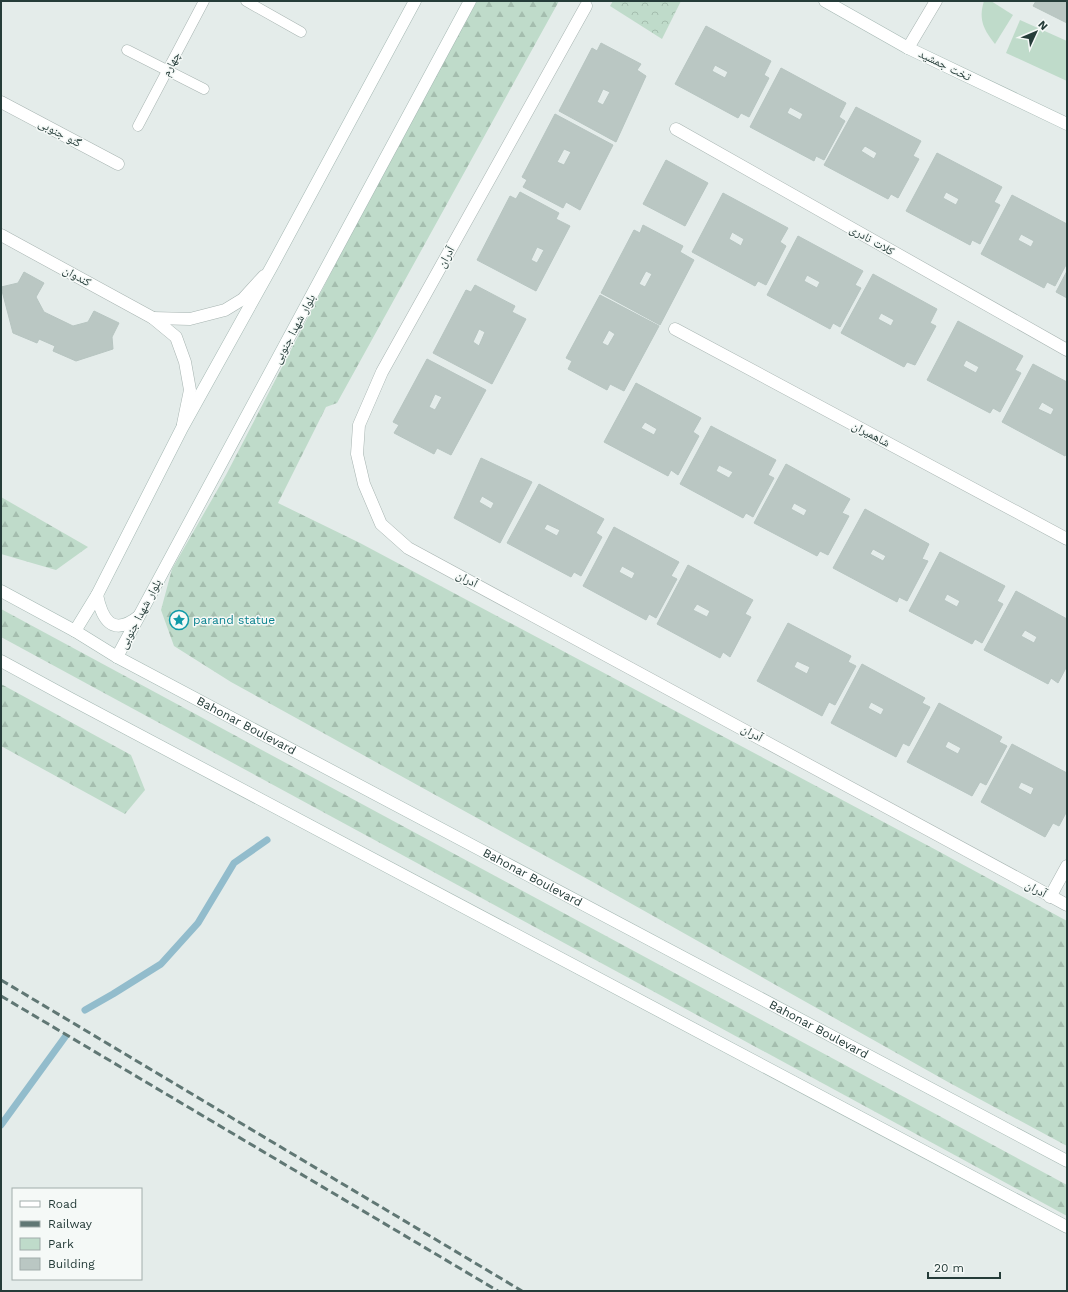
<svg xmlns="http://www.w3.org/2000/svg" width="1068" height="1292" viewBox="0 0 1068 1292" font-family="'Work Sans','Noto Naskh Arabic',sans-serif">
	<defs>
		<pattern id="forest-firs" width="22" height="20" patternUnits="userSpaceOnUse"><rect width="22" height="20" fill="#bfdbca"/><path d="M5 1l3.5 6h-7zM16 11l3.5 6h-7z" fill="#a4bdae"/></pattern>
		<pattern id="park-crowns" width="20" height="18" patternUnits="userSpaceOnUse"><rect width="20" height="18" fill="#bfdbca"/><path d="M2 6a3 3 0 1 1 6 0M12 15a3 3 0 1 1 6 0" fill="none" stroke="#a4bdae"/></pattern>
	</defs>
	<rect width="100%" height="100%" fill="#e4ecea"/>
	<g fill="#bfdbca">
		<path d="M984,1H991L1013,15L995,44C984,30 978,20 984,1Z"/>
		<polygon points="1020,20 1067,41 1067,81 1006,53"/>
	</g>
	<g fill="url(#forest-firs)">
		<polygon points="477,1 559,1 337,403 326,407 278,503 360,543 938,851 1067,921 1067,1146 948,1082 600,886 231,682 174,646 161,610 172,569 226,475 375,188"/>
		<polygon points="1,497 88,547 56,570 1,554"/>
		<polygon points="1,609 1067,1185 1067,1216 1,637"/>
		<polygon points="1,684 131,755 145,790 125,814 1,746"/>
	</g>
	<polygon fill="url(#park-crowns)" points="613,1 681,1 662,39 610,6"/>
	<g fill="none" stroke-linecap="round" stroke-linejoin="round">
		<g stroke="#92bccc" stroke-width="7">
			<polyline points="85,1010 113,994 161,964 198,923 234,863 267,840"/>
			<polyline points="1,1125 65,1037"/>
		</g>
	</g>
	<g fill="#bac7c3" stroke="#b7c5c1" fill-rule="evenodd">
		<polygon points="1036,1 1067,1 1067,23 1033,6"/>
		<path d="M706,26L771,61L764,75L769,78L749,117L741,113L738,118L675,84ZM715,65L728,72L725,78L712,71Z"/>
		<path d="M601,43L641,64L637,70L646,76L616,142L559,111L592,48L597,51ZM603,89L610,92L603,105L597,102Z"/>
		<path d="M781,68L846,103L839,117L845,121L824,160L816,156L814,161L750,127ZM790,107L803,114L800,120L787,113Z"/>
		<path d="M856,107L921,141L913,156L919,159L898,198L891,194L888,199L824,165ZM865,146L877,153L874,159L861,151Z"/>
		<path d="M555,114L613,145L580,210L566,202L563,208L523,187L527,180L522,177ZM564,149L571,152L564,165L557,162Z"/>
		<path d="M937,153L1002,187L994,202L1000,205L980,244L972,240L970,245L906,211ZM946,192L959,199L956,205L943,198Z"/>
		<polygon points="666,160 708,183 685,226 643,204"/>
		<path d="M520,192L559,213L556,219L570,226L536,291L477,260L510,196L516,199ZM537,247L544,250L537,263L531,260Z"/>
		<path d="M723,193L788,228L780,242L786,246L766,285L758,281L755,286L692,252ZM732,232L744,239L741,246L729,239Z"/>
		<path d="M1012,195L1067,224V263L1055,286L1047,282L1044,288L981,254ZM1021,234L1034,241L1031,247L1018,240Z"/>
		<path d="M643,225L683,246L680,252L694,260L660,325L601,293L634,230L640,233ZM646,271L652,274L645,287L639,284Z"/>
		<path d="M798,236L863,271L855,285L861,288L840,327L833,323L830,329L767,295ZM807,275L820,282L817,288L804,281Z"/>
		<polygon points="1067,271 1067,298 1056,292"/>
		<polygon points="24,272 44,283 36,297 44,312 73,326 88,322 94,311 119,323 112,337 113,349 76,361 53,351 55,346 39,339 37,343 13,333 1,287 18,283"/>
		<path d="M873,274L937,309L930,323L936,326L915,365L907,362L904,367L841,333ZM881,313L894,320L891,326L878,319Z"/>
		<path d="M475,285L515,306L512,312L526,319L492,384L433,353L466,290L471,292ZM479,329L485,332L479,346L473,342Z"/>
		<path d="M600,295L659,326L624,391L610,384L607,390L568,369L572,361L566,358ZM609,330L615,334L608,346L602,343Z"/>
		<path d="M958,321L1023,356L1015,370L1021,373L1000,412L993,408L990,413L927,380ZM966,360L979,367L976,373L963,366Z"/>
		<path d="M427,359L486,390L451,455L437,448L434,454L394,433L399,425L393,422ZM435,394L442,397L435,410L429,407Z"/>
		<path d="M1033,364L1067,382V452L1065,456L1002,422ZM1042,402L1054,409L1051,415L1038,409Z"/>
		<path d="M636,383L701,418L693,432L699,436L678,475L671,470L668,476L604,442ZM645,422L657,429L654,435L641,428Z"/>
		<path d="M711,426L776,460L768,475L774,478L753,517L746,513L743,518L680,484ZM719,465L733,472L729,478L716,471Z"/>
		<path d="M481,458L532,482L500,543L454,518ZM482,496L494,503L491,509L479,502Z"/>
		<path d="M786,464L850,499L842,513L849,516L828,555L820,551L817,556L754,523ZM794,503L807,510L804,516L791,509Z"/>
		<path d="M539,484L604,519L596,533L602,537L581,576L574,572L571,577L507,543ZM547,524L560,530L557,536L544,529Z"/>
		<path d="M865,509L929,544L922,559L928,561L907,601L899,597L897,602L833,568ZM873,549L886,556L883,561L870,554Z"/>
		<path d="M614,527L679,562L671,576L677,579L656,618L649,614L646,620L583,586ZM622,566L635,573L632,579L619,572Z"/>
		<path d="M940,552L1005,586L997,601L1003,604L982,643L975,639L972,644L909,611ZM947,594L960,601L957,607L944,600Z"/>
		<path d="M688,565L753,600L745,614L751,617L730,657L723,652L720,658L657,624ZM697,604L710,611L707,617L693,610Z"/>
		<path d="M1016,591L1067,619V666L1058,683L1051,678L1048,684L984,650ZM1025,630L1037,637L1034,643L1021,636Z"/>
		<path d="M788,623L851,656L848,662L856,666L835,705L829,702L822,716L757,681ZM797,661L810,667L807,674L794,667Z"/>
		<path d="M862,664L925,698L922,703L930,707L909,746L903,743L896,757L831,723ZM871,702L884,709L881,715L868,708Z"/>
		<path d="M939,703L1002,737L999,742L1007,746L986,785L980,782L972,796L907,762ZM948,741L961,748L958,754L945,747Z"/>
		<path d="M1012,744L1067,773V811L1059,826L1053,823L1045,837L981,802ZM1021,782L1034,788L1031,795L1018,788Z"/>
	</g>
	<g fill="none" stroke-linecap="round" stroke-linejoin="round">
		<g stroke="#a7b4b1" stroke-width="11">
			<g id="lane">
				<polyline points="246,1 301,32"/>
				<polyline points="127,50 204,89"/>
				<polyline points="138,126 204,1"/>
			</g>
		</g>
		<g stroke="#a7b4b1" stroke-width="13">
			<g id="street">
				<polyline points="586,6 382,372 359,425 357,454 364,484 381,524 408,548 1067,905"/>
				<polyline points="908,48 936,1"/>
				<polyline points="1,102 118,164"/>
				<polyline points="676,129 1067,350"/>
				<polyline points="1,235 153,318 176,337 185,362 190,390 183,424"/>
				<polyline points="153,318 190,319 225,310 243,299 264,276"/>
				<polyline points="675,329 1067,539"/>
				<polyline points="1050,897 1067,866"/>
			</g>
		</g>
		<g stroke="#a4b7b2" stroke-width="13">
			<g id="secondary">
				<polyline points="825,1 908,48 1067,124"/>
				<path id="s1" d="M1,591L75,631L117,657L1067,1161"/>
				<path d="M97,595C102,619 112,637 138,617"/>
				<polyline points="75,631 97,595 182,428 272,266 415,1"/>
				<polyline points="117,657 470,1"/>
				<polyline points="1,661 71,699 1067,1227"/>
			</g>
		</g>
		<use href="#lane" stroke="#fff" stroke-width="10"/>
		<use href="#street" stroke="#fff" stroke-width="12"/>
		<use href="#secondary" stroke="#fff" stroke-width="12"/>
		<g stroke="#607774" stroke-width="3" stroke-dasharray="8 4" stroke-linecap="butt">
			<polyline points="1,980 522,1291"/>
			<polyline points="1,996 498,1291"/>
		</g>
	</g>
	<defs>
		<g id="sight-ring" transform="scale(1)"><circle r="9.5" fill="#f5f9f7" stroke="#0f9aa8" stroke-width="1.5"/><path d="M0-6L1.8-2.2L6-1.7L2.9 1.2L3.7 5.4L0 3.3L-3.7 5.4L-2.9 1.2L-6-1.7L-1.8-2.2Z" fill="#0f9aa8"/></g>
	</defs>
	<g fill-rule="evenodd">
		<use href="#sight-ring" x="179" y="620"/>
	</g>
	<g text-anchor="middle" stroke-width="3" stroke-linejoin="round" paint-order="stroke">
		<g font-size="12" fill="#253c39" stroke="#f5f9f7">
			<text transform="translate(171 64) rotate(-62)" y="4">چهارم</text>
			<text transform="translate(945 65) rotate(26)" y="4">تخت جمشید</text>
			<text transform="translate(60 133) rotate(28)" y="4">گنو جنوبی</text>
			<text transform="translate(872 240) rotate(30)" y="4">کلات نادری</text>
			<text transform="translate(446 257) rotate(-61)" y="4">آدران</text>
			<text transform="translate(77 276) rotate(29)" y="4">کندوان</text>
			<text transform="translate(294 329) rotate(-62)" y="4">بلوار شهدا جنوبی</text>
			<text transform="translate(871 434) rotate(28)" y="4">شاهمیران</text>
			<text transform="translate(467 579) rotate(28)" y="4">آدران</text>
			<text transform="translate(140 614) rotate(-62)" y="4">بلوار شهدا جنوبی</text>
			<text dy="4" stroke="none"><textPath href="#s1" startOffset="280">Bahonar Boulevard</textPath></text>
			<text transform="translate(752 733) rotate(29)" y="4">آدران</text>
			<text dy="4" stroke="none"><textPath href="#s1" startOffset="604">Bahonar Boulevard</textPath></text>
			<text transform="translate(1036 889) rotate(29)" y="4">آدران</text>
			<text dy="4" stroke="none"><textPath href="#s1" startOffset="928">Bahonar Boulevard</textPath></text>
		</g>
		<g font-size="12" fill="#0d838f" stroke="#f5f9f7" text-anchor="start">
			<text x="193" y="624">parand statue</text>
		</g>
	</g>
	<rect width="1068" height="1292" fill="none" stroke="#253c39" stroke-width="4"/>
	<rect x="12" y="1188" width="130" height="92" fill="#f5f9f7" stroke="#a2adab"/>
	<rect x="20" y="1201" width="20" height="6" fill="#ffffff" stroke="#a2adab"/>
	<text x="48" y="1208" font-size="12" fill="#253c39">Road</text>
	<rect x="20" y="1221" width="20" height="6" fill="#607774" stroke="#a2adab"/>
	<text x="48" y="1228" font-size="12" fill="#253c39">Railway</text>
	<rect x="20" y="1238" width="20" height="12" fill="#bfdbca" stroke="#a2adab"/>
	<text x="48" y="1248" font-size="12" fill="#253c39">Park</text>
	<rect x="20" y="1258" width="20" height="12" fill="#bac7c3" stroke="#a2adab"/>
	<text x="48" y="1268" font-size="12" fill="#253c39">Building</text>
	<g transform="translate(1036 32) rotate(46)" stroke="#f5f9f7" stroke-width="3" paint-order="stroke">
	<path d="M0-3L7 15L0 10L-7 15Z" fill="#253c39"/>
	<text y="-6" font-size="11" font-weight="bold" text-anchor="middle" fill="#253c39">N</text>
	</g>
	<path d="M928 1272v6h72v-6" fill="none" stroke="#253c39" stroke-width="2"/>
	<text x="934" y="1272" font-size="12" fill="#253c39" stroke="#f5f9f7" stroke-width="3" paint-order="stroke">20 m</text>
</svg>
